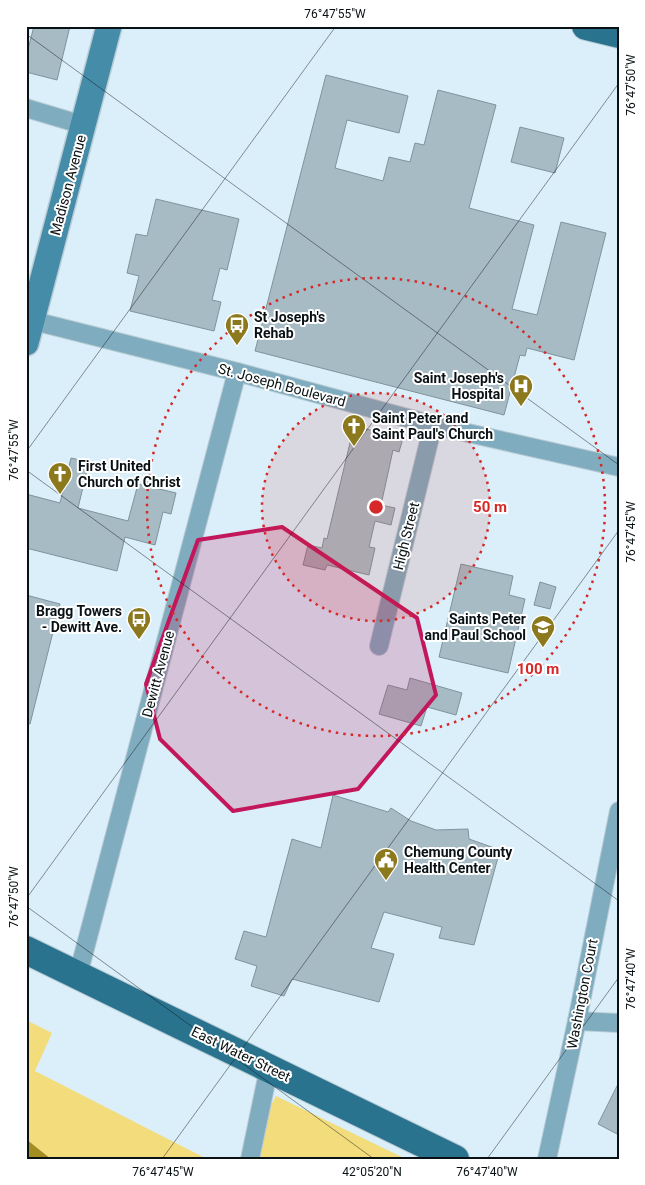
<svg xmlns="http://www.w3.org/2000/svg" width="645" height="1185" viewBox="0 0 645 1185" font-family="Roboto,sans-serif">
	<rect width="100%" height="100%" fill="#daeff9"/>
	<g fill="#f3dc7c">
		<polygon points="26,1020 52,1033 35,1071 207,1159 51,1159 26,1139"/>
		<polygon points="276,1096 406,1159 259,1159 271,1105"/>
	</g>
	<polygon fill="#a38c20" points="26,1139 51,1159 26,1159"/>
	<g fill="#a7bbc4" stroke="#7f939c">
		<polygon points="34,26 70,26 57,80 26,72 26,57"/>
		<polygon points="326,75 408,96 399,133 347,120 335,168 383,181 389,157 410,162 415,143 424,145 438,90 496,105 469,208 534,225 512,309 537,315 561,222 606,233 574,360 527,348 525,356 520,355 504,415 255,351"/>
		<polygon points="520,127 564,138 555,173 511,162"/>
		<polygon points="156,199 239,219 227,270 220,268 212,300 221,302 214,331 130,311 139,276 127,273 136,234 147,236"/>
		<polygon points="354,426 403,438 399,452 393,450 381,505 395,508 391,525 375,521 369,547 375,548 369,575 327,565 325,570 303,565 308,545 322,548 324,538 327,539"/>
		<polygon points="71,458 89,462 78,508 128,521 138,484 176,493 171,514 163,512 155,545 125,537 117,571 26,548 26,494 60,503"/>
		<polygon points="461,564 513,576 509,595 525,599 508,673 439,657"/>
		<polygon points="540,582 556,587 550,609 534,605"/>
		<polygon points="26,595 60,604 30,724 26,723"/>
		<polygon points="410,678 462,693 456,715 427,707 421,726 379,714 388,685 407,690"/>
		<polygon points="333,795 388,812 391,808 411,821 436,830 468,829 469,839 500,850 474,945 439,938 442,927 384,912 371,948 394,954 379,1002 292,979 284,996 251,986 257,966 235,959 244,931 266,937 292,839 321,848"/>
		<polygon points="619,1082 619,1135 598,1124"/>
	</g>
	<g fill="none" stroke-linecap="round" stroke-linejoin="round">
		<g stroke="#b9cbd4" stroke-width="20">
			<g id="street">
				<polyline points="26,108 83,125"/>
				<polyline points="26,319 237,372 433,425 619,467"/>
				<polyline points="379,646 433,425"/>
				<polyline points="78,975 237,372"/>
				<polyline points="577,1021 619,1023"/>
				<polyline points="250,1159 269,1068"/>
				<polyline points="547,1159 577,1021 619,811"/>
			</g>
		</g>
		<g stroke="#b9cbd4" stroke-width="28">
			<polyline id="secondary" points="26,343 109,26"/>
		</g>
		<g stroke="#b9cbd4" stroke-width="30">
			<g id="primary">
				<polyline points="586,26 619,34"/>
				<polyline points="26,950 455,1159"/>
			</g>
		</g>
		<use href="#street" stroke="#80acbf" stroke-width="18"/>
		<use href="#secondary" stroke="#458ca9" stroke-width="25"/>
		<use href="#primary" stroke="#2a738f" stroke-width="28"/>
	</g>
	<path fill="#c2185b" fill-opacity="0.2" stroke="#c2185b" stroke-width="4" stroke-linejoin="round" d="M282,527L417,618L436,695L358,789L233,811L160,739L146,684L198,540Z"/>
	<path fill="none" stroke="#091114" stroke-width="1" stroke-opacity="0.45" d="M615,26L619,29M26,34L619,465M26,452L336,26M26,470L619,901M26,899L619,83M26,906L374,1159M162,1159L619,530M487,1159L619,977"/>
	<circle cx="376" cy="507" r="114" fill="#d62828" fill-opacity=".12"/>
	<g fill="none" stroke="#d62828" stroke-width="2.5" stroke-dasharray="2.5 5">
		<circle cx="376" cy="507" r="114"/>
		<circle cx="376" cy="507" r="229"/>
	</g>
	<defs>
		<g id="bus-pin" transform="scale(1.25)"><path d="M0 17L-7.5 6A9.5 9.5 0 1 1 7.5 6Z" fill="#8c791e" stroke="#fff"/><path d="M-5-6H5V4H4V6H2V4H-2V6H-4V4H-5ZM-3.5-4V0h7V-4ZM-3.5 1.2v1.5H-2V1.2ZM2 1.2v1.5H3.5V1.2Z" fill="#fff"/></g>
		<g id="hospital-pin" transform="scale(1.25)"><path d="M0 17L-7.5 6A9.5 9.5 0 1 1 7.5 6Z" fill="#8c791e" stroke="#fff"/><path d="M-5-5h3v3.5h4V-5h3V5h-3V1.5h-4V5h-3Z" fill="#fff"/></g>
		<g id="church-pin" transform="scale(1.25)"><path d="M0 17L-7.5 6A9.5 9.5 0 1 1 7.5 6Z" fill="#8c791e" stroke="#fff"/><path d="M-1.2-6h2.4v3.5h3.3v2.4h-3.3V6h-2.4V-.1h-3.3v-2.4h3.3Z" fill="#fff"/></g>
		<g id="school-pin" transform="scale(1.25)"><path d="M0 17L-7.5 6A9.5 9.5 0 1 1 7.5 6Z" fill="#8c791e" stroke="#fff"/><path d="M0-5L7-2L0 1L-7-2ZM-4 1L0 2.5L4 1V4Q0 6-4 4Z" fill="#fff"/></g>
		<g id="civic-pin" transform="scale(1.25)"><path d="M0 17L-7.5 6A9.5 9.5 0 1 1 7.5 6Z" fill="#8c791e" stroke="#fff"/><path d="M-.6-6.5H3V-4.5H.6V-3L4-1V1h2V6H-6V1h2V-1L-.6-3ZM-1.2 2.5V6h2.4V2.5Z" fill="#fff"/></g>
	</defs>
	<g fill-rule="evenodd">
		<use href="#bus-pin" x="237" y="325"/>
		<use href="#hospital-pin" x="521" y="386"/>
		<use href="#church-pin" x="354" y="426"/>
		<use href="#church-pin" x="60" y="474"/>
		<use href="#bus-pin" x="139" y="619"/>
		<use href="#school-pin" x="543" y="627"/>
		<use href="#civic-pin" x="386" y="860"/>
	</g>
	<g text-anchor="middle" stroke-width="4" stroke-linejoin="round" paint-order="stroke">
		<g font-size="14" fill="#091114" stroke="#fff">
			<text transform="translate(68 185) rotate(-75)" y="5">Madison Avenue</text>
			<text transform="translate(282 385) rotate(15)" y="5">St. Joseph Boulevard</text>
			<text transform="translate(406 536) rotate(-76)" y="5">High Street</text>
			<text transform="translate(158 674) rotate(-75)" y="5">Dewitt Avenue</text>
			<text transform="translate(582 994) rotate(-79)" y="5">Washington Court</text>
			<text transform="translate(241 1054) rotate(26)" y="5">East Water Street</text>
		</g>
		<g font-size="14" font-weight="bold" fill="#091114" stroke="#fff" text-anchor="start">
			<text x="254" y="322">St Joseph's<tspan x="254" dy="16">Rehab</tspan></text>
			<text x="504" y="383" text-anchor="end">Saint Joseph's<tspan x="504" dy="16">Hospital</tspan></text>
			<text x="372" y="423">Saint Peter and<tspan x="372" dy="16">Saint Paul's Church</tspan></text>
			<text x="78" y="471">First United<tspan x="78" dy="16">Church of Christ</tspan></text>
			<text x="122" y="616" text-anchor="end">Bragg Towers<tspan x="122" dy="16">- Dewitt Ave.</tspan></text>
			<text x="526" y="624" text-anchor="end">Saints Peter<tspan x="526" dy="16">and Paul School</tspan></text>
			<text x="404" y="857">Chemung County<tspan x="404" dy="16">Health Center</tspan></text>
		</g>
	</g>
	<circle cx="376" cy="507" r="8" fill="#d62828" stroke="#fff" stroke-width="2.5"/>
	<g font-size="15" text-anchor="middle" font-weight="bold" fill="#d62828" stroke="#fff" stroke-width="4" stroke-linejoin="round" paint-order="stroke">
		<text x="490" y="512">50 m</text>
		<text x="538" y="674">100 m</text>
	</g>
	<rect width="645" height="1185" fill="none" stroke="#ffffff" stroke-width="55"/>
	<rect x="28" y="28" width="590" height="1130" fill="none" stroke="#091114" stroke-width="2"/>
	<g font-size="12" text-anchor="middle" fill="#091114">
		<text x="335" y="18">76°47'55"W</text>
		<text transform="translate(631 85) rotate(-90)" y="4">76°47'50"W</text>
		<text transform="translate(14 450) rotate(-90)" y="4">76°47'55"W</text>
		<text transform="translate(631 532) rotate(-90)" y="4">76°47'45"W</text>
		<text transform="translate(14 897) rotate(-90)" y="4">76°47'50"W</text>
		<text transform="translate(631 979) rotate(-90)" y="4">76°47'40"W</text>
		<text x="163" y="1176">76°47'45"W</text>
		<text x="372" y="1176">42°05'20"N</text>
		<text x="487" y="1176">76°47'40"W</text>
	</g>
</svg>
